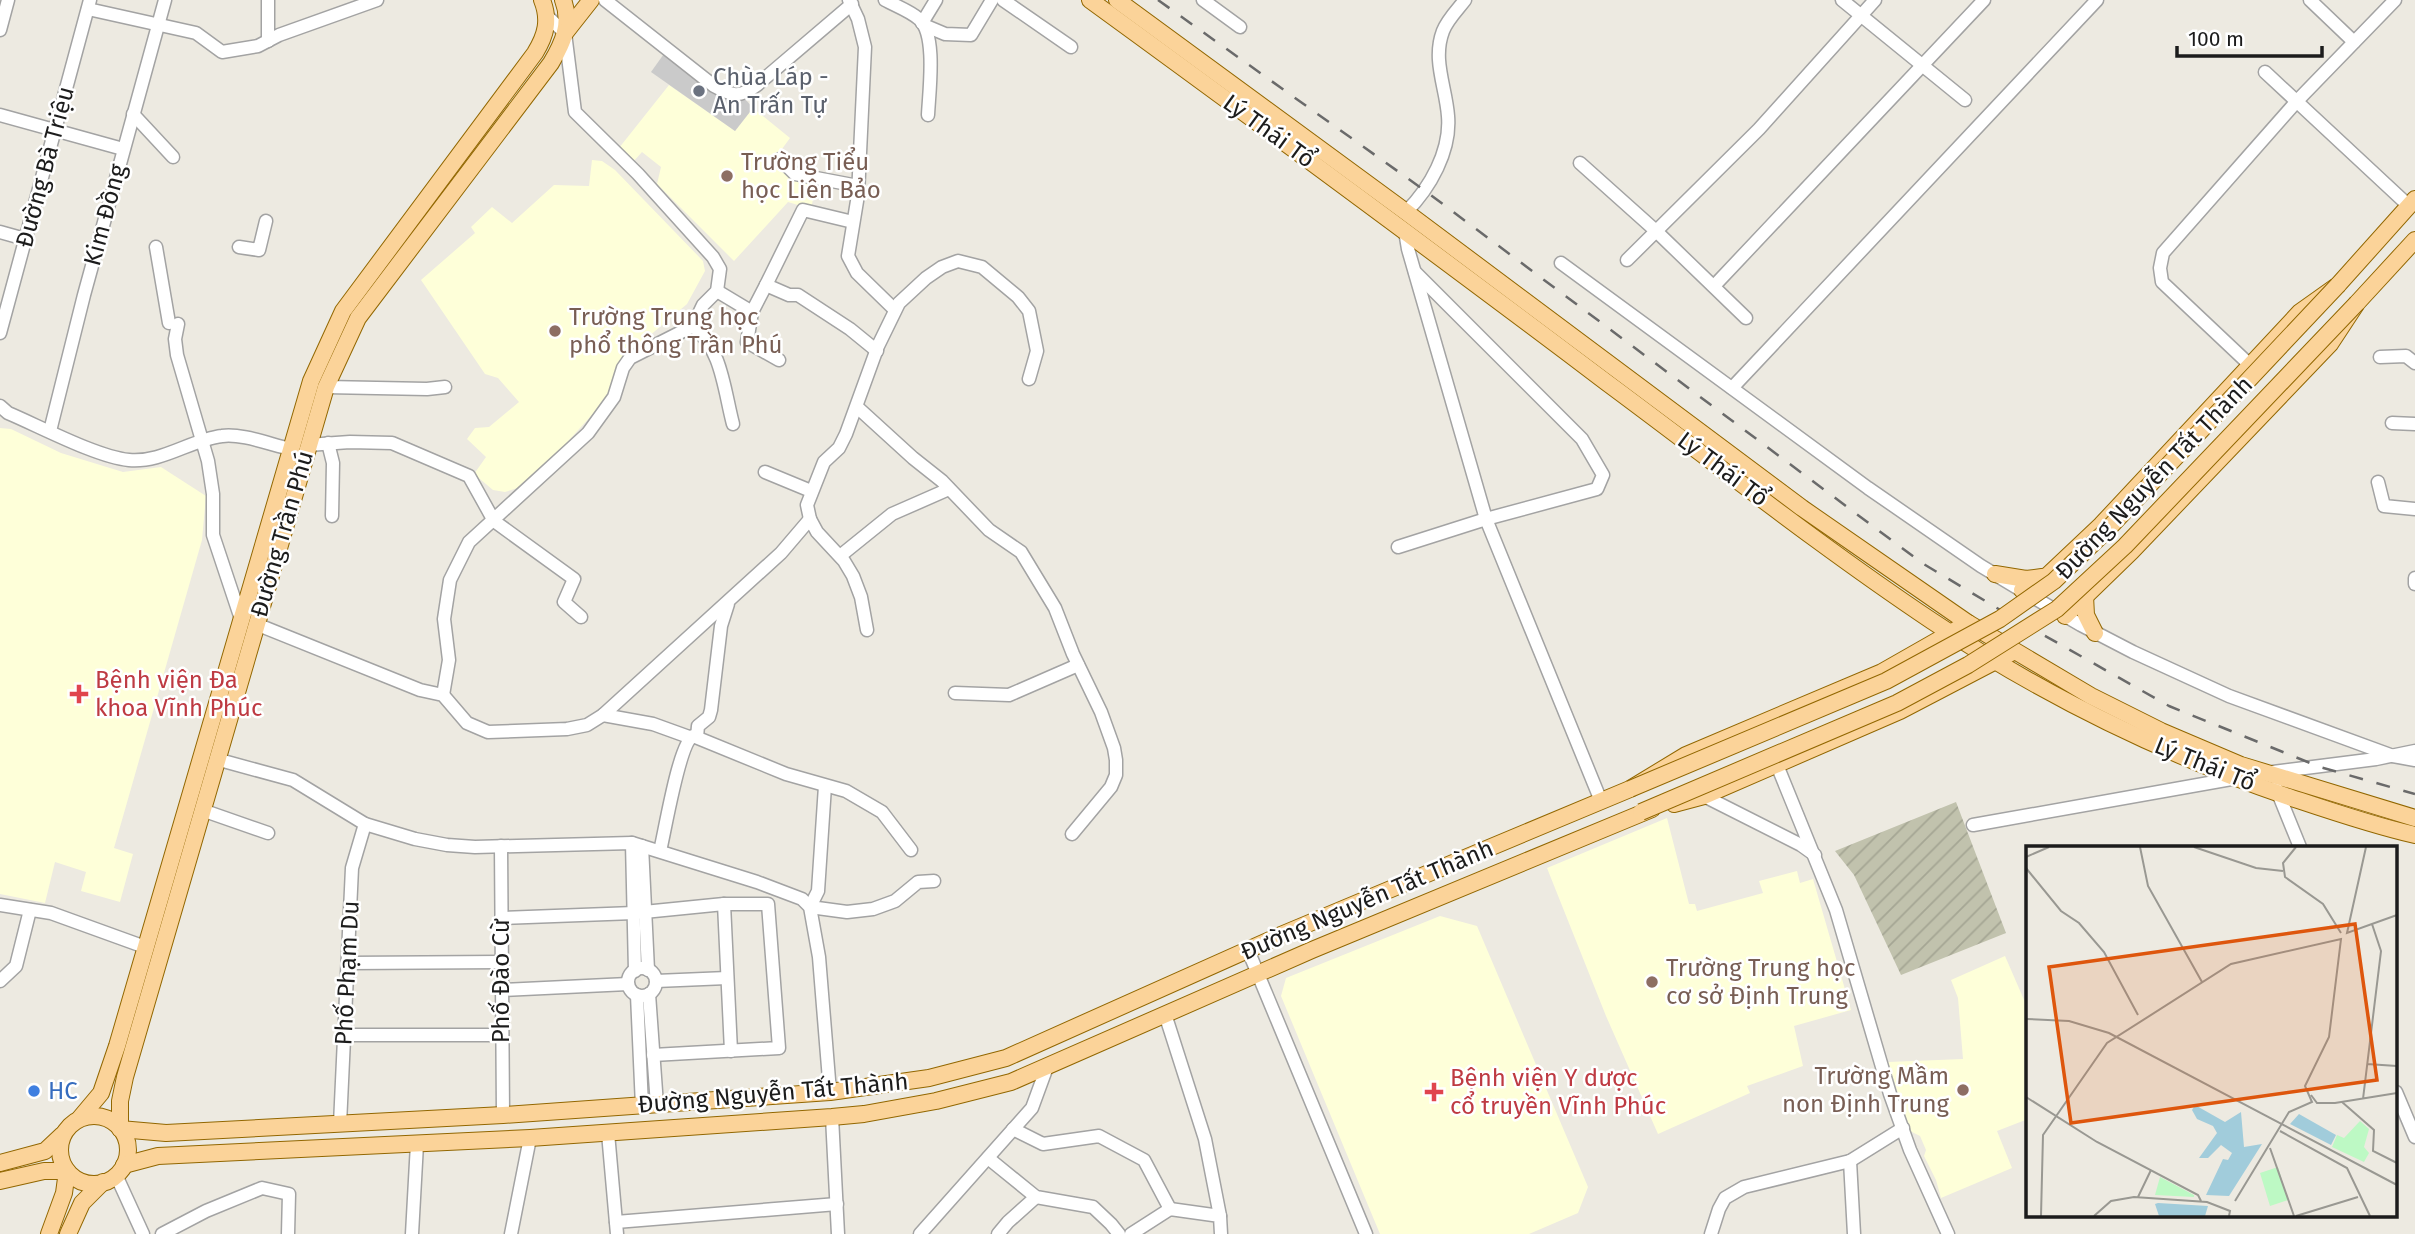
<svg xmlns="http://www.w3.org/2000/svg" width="2415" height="1234" viewBox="0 0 2415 1234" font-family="'Fira Sans',sans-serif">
	<defs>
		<pattern id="construction-furrows" width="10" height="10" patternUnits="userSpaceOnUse" patternTransform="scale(1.75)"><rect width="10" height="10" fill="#c1c2ad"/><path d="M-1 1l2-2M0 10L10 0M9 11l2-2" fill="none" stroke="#a5a694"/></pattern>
	</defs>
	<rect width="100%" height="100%" fill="#edeae1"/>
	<g fill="#feffd9">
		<polygon points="669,85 735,131 753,108 790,138 774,160 815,190 811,209 788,202 734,261 657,184 661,167 642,152 633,162 619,148"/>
		<polygon points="592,160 602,161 615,170 703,261 705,271 687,304 622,359 610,395 560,450 524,486 505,492 493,490 474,474 486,457 467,439 475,428 489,427 519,402 498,378 485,374 421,280 475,233 471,227 492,207 512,223 554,185 589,186"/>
		<polygon points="0,428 11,429 61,453 123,472 161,467 206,496 202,540 114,848 133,854 120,902 81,891 86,872 55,862 45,903 0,894"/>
		<polygon points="1667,818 1689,904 1695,904 1697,911 1763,893 1759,881 1797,871 1800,883 1813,879 1851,1010 1794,1026 1803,1066 1747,1086 1750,1093 1658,1134 1606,1016 1547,868"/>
		<polygon points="1440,916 1477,926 1588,1187 1578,1213 1529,1234 1380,1234 1281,996 1286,978"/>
		<polygon points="2005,956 2028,1009 2028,1119 1997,1131 2012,1168 1941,1198 1936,1180 1924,1156 1926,1150 1920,1136 1910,1131 1888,1062 1963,1059 1958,998 1951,980"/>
	</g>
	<polygon fill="#cacaca" points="666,51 745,99 753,108 735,131 651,72"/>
	<polygon fill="url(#construction-furrows)" points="1956,802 2006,933 1901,975 1854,875 1835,851"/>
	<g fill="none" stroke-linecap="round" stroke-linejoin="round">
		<g stroke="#a3a3a3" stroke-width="15">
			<g id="minor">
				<polyline points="268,0 268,41"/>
				<path d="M605,0L714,86C732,96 740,98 757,85L852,4"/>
				<polyline points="849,0 858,19 865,47 858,195 848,256 857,273 895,310"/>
				<path d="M885,0C896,6 910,11 919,19C937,34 929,92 928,115"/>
				<polyline points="1003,0 1071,47"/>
				<polyline points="1203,0 1240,27"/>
				<polyline points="1842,0 1965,100"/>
				<polyline points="2310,0 2354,42"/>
				<polyline points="88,9 196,33 222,52 258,46 279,35 377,0"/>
				<polyline points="922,23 936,0"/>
				<polyline points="926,26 945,34 971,35 992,0"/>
				<polyline points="0,30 8,0"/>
				<polyline points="2265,72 2409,206"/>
				<polyline points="133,114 173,157"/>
				<polyline points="0,115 123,149"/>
				<polyline points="780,159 795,174 858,186"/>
				<polyline points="1580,163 1656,231 1746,318"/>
				<path d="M1406,212C1430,188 1451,151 1448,116C1446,87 1432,60 1443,31C1447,20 1458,9 1465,0"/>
				<polyline points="1405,231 1408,249 1486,519 1601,801"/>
				<polyline points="0,232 25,239"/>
				<polyline points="156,247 169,323"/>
				<polyline points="239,247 259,250 266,221"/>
				<polyline points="1627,260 1759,129 1875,0"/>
				<polyline points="1561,263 1868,488 1981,566 2026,593 2081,625 2133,652 2229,696 2393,756 2415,760"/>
				<polyline points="766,285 803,210 853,222"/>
				<polyline points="1714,286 1984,0"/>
				<polyline points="717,291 752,312 766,285 789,295 798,295 850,329 877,351"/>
				<polyline points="752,312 747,342 779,360"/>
				<polyline points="178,324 175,339 177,355 208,461 213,494 213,535 241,619"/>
				<path d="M693,326C722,349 724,390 733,424"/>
				<polyline points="0,333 90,0"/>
				<polyline points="2380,357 2406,356 2415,363"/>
				<polyline points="2250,365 2162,282 2160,268 2163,253 2297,101 2395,0"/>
				<polyline points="326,387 427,389 445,387"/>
				<polyline points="1732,388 2097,0"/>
				<path d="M0,406L8,413C39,426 97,457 129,460C162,463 190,440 222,436C241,433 272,445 291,449"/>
				<polyline points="857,407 913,458 942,481 989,530 1021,552 1055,608 1073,654 1101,712 1114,748 1116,760 1116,775 1111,787 1072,834"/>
				<polyline points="2392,423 2415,424"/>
				<polyline points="50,431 84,295 165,0"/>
				<polyline points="328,443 333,463 332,516"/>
				<polyline points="308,445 350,442 392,443 469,476 494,521 574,579 564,602 581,617"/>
				<polyline points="765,472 811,491"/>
				<polyline points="2378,482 2384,506 2415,509"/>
				<polyline points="1398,547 1486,519 1597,489 1603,475 1582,439 1415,272"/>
				<polyline points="840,556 892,514 949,489"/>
				<polyline points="2415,578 2415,584"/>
				<polyline points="256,624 420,690 443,695 467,723 488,732 567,729 587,725 603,715 781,553 810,519"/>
				<polyline points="867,630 861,597 853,576 844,561 817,532 810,519 807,505 824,462 839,448 846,434 878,346 899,303 926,278 942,267 958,261 982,267 1018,297 1029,311 1037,351 1029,379"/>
				<polyline points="955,693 1009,695 1078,665"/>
				<polyline points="443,695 449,660 444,619 450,580 469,542 588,433 614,397 623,368 630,358 693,326 703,305 717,291 720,269 713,257 638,174 575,112 565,33 547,16"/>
				<polyline points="603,715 653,724 689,737"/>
				<polyline points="697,737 698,726 709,717 711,710 721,626 728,604"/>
				<polyline points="216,759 293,780 365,824 415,839 447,845 475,847 632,843 757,882 802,899 810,907 819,957 830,1092"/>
				<polyline points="1777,765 1836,910 1890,1094 1910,1150 1948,1234"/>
				<polyline points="2273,772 2376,759 2415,751"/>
				<polyline points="825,786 818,891 810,907 847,912 873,909 895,901 918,882 934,881"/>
				<polyline points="2276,788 2300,847"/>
				<polyline points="1704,796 1801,845 1815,855"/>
				<polyline points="202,810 268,833"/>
				<polyline points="1973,825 2237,778"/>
				<polyline points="632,843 635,971"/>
				<polyline points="501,846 503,1115"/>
				<polyline points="642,846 648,970"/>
				<path d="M660,851C665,831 679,744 693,736L786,774L846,791L882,812L911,850"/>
				<polyline points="724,904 731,1051"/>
				<polyline points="0,905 51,913 145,947"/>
				<polyline points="501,918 634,913 724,904 768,904 779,1048 653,1055"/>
				<polyline points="1248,950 1366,1234"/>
				<polyline points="348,963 501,962"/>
				<circle cx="642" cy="982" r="14"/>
				<polyline points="0,981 16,966 30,910"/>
				<polyline points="656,981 727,978"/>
				<polyline points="501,990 628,984"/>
				<polyline points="649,994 657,1105"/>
				<polyline points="637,995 642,1106"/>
				<polyline points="1165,1014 1205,1139 1220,1216"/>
				<polyline points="344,1035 501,1035"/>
				<polyline points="2396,1092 2415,1137"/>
				<polyline points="832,1117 838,1234"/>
				<polyline points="340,1124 352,868 365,824"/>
				<polyline points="1013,1129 1043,1144 1099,1136 1144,1160 1170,1209"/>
				<polyline points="608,1133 617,1234"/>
				<polyline points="988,1158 1036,1197 1093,1207 1111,1224 1119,1234"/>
				<polyline points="1850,1161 1854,1234"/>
				<polyline points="116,1175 143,1234"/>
				<polyline points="616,1222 837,1204"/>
				<polyline points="162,1234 206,1211 262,1188 289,1194 288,1234"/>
				<polyline points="412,1234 417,1144"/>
				<polyline points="511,1234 530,1138"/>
				<polyline points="920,1234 1032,1108 1047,1067"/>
				<polyline points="998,1234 1008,1222 1036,1197"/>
				<polyline points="1131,1234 1170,1209 1220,1216 1221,1234"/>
				<polyline points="1711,1234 1719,1209 1725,1198 1744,1187 1850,1161 1903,1128"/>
			</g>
		</g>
		<g stroke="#926701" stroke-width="18">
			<g id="major">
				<path d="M563,0C572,23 563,43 551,63L358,318L326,387L125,1077L120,1101V1129L166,1133L503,1115L830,1092L929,1078L1006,1058L1281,935L1630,789L1686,755L1882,672L1968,623"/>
				<path d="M1090,0C1263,126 1435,253 1606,382C1714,462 1820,546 1932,621C2041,694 2161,753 2286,796C2328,810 2371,825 2415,835"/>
				<polyline points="1117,0 1406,212 1802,508 1968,623 2091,696 2161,731 2241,765 2415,818"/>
				<polyline points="565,33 591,0"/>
				<polyline points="1995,574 2026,579 2042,577"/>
				<polyline points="2022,590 2048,575 2101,525 2300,312 2338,285 2415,199"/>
				<polyline points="2085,596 2086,615 2095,633"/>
				<polyline points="2065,616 2132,551 2330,344 2357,303 2415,240"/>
				<polyline points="1674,804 1704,796 1900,711 2013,652"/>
				<circle cx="94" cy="1150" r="34"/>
				<path d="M80,1118L101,1093L117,1046L311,381L343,311L535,53C546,35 550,20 542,0"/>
				<polyline points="0,1163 45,1151 62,1135"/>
				<polyline points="124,1165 158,1156 530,1138 832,1117 864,1114 936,1101 1011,1082 1312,950 1652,809"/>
				<polyline points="0,1181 44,1171 67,1171 64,1193 49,1234"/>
				<polyline points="68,1234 82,1203 103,1182"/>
			</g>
		</g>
		<use href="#minor" stroke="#fff" stroke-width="12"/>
		<use href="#major" stroke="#fbd399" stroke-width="16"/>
		<polyline stroke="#6a6a6a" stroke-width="2.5" stroke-dasharray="14 14" stroke-linecap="butt" points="1158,0 1424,190 1922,563 2017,620 2169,706 2320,767 2415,794"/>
		<g stroke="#926701" stroke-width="18" stroke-linecap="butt">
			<g id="major-bridge">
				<polyline points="1630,789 1886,681 2000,619 2054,581 2107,530 2338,285"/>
				<polyline points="1641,812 1897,703 1968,665 2057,609 2125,546 2357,303"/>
			</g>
		</g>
		<use href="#major-bridge" stroke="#fbd399" stroke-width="16"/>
	</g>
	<circle fill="#6b7280" stroke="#fff" stroke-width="2.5" cx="699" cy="91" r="7"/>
	<g fill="#8d6e63" stroke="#fff" stroke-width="2.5">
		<circle cx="727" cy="176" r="7"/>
		<circle cx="555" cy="331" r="7"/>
		<circle cx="1652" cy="982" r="7"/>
		<circle cx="1963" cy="1090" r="7"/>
	</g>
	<g fill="#e0444e" stroke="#fff" stroke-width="2.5">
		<path d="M75.5 683.5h7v7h7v7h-7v7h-7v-7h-7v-7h7z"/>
		<path d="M1430.5 1081.5h7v7h7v7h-7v7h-7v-7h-7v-7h7z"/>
	</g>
	<circle fill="#3f7fe0" stroke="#fff" stroke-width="2.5" cx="34" cy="1091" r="7"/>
	<g text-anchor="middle" stroke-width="5" stroke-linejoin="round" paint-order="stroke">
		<g font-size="24" fill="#5b616d" stroke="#fff" text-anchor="start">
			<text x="713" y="85">Chùa Láp -<tspan x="713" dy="28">An Trấn Tự</tspan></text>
		</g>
		<g font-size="24" fill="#1c1c1c" stroke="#fff">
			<text transform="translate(1269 131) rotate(36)" y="8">Lý Thái Tổ</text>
			<text transform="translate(45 167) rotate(-75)" y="8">Đường Bà Triệu</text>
			<text transform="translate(105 215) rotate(-75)" y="8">Kim Đồng</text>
			<text transform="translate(1723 469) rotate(37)" y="8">Lý Thái Tổ</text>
			<text transform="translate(2154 478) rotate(-46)" y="8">Đường Nguyễn Tất Thành</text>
			<text transform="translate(282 534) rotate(-74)" y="8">Đường Trần Phú</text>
			<text transform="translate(2205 764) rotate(22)" y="8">Lý Thái Tổ</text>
			<text transform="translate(1367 900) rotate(-23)" y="8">Đường Nguyễn Tất Thành</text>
			<text transform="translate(347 973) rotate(-87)" y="8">Phố Phạm Du</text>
			<text transform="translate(501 981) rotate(-90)" y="8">Phố Đào Cừ</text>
			<text transform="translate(773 1093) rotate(-5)" y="8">Đường Nguyễn Tất Thành</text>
		</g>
		<g font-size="24" fill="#785e54" stroke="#fff" text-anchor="start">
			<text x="741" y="170">Trường Tiểu<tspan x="741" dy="28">học Liên Bảo</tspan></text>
			<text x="569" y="325">Trường Trung học<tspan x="569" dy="28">phổ thông Trần Phú</tspan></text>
			<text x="1666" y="976">Trường Trung học<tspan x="1666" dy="28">cơ sở Định Trung</tspan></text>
			<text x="1949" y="1084" text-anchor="end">Trường Mầm<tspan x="1949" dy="28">non Định Trung</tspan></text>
		</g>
		<g font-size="24" fill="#be3a42" stroke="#fff" text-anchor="start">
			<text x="95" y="688">Bệnh viện Đa<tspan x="95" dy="28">khoa Vĩnh Phúc</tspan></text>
			<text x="1450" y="1086">Bệnh viện Y dược<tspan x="1450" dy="28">cổ truyền Vĩnh Phúc</tspan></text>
		</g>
		<g font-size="24" fill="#366cbe" stroke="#fff" text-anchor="start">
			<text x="48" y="1099">HC</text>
		</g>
	</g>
	<g transform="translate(2026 846)">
		<rect width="371" height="371" fill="#edeae1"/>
		<path d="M334,275L343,283L338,301L343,307L338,316L306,301L311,289L318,292ZM252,321L262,354L244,360L234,327ZM134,331L168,349V351L129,349Z" fill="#bdf9c4"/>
		<path d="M169,259L199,276L215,266L218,301L236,298L203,350L180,349L197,313L202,314L206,307L195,299L182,312H173L191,287L187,280L171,273L166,264ZM273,268L310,289L305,299L264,278ZM129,358L132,357L182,360L179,370H133Z" fill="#a1ccdb"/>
		<path fill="none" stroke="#999892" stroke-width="2" d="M114,1L122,40L176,136M168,1L230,22L257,25M270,1L257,17L259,31L297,58L315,87M340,1L321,87L371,69M0,11L23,1M0,22L35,65L53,77L78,106L112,169M0,173L43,175L83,187L371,339M341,218L371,220M285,249L291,257H309L371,247M0,251L71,296L172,349L175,355M337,253L355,105L346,78M316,256L348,284L347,305L371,317M254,285L321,322L344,370M244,302L268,370M112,351L125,324M15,370L17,289L81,197L205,118L315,93L303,191L279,240L286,256L263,266L209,355M68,370L85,355L108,351L181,356L204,365L203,370M270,370L332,351"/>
		<path fill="#de560d" fill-opacity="0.15" stroke="#de560d" stroke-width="3.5" d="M329,78L351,234L45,277L23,121Z"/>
		<rect width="371" height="371" fill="none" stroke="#1c1c1c" stroke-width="3.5"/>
	</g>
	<path d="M2177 46v10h145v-10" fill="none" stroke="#1c1c1c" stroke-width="3.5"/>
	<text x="2188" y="46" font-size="21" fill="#1c1c1c" stroke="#ffffff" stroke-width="5" paint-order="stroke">100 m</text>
</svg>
